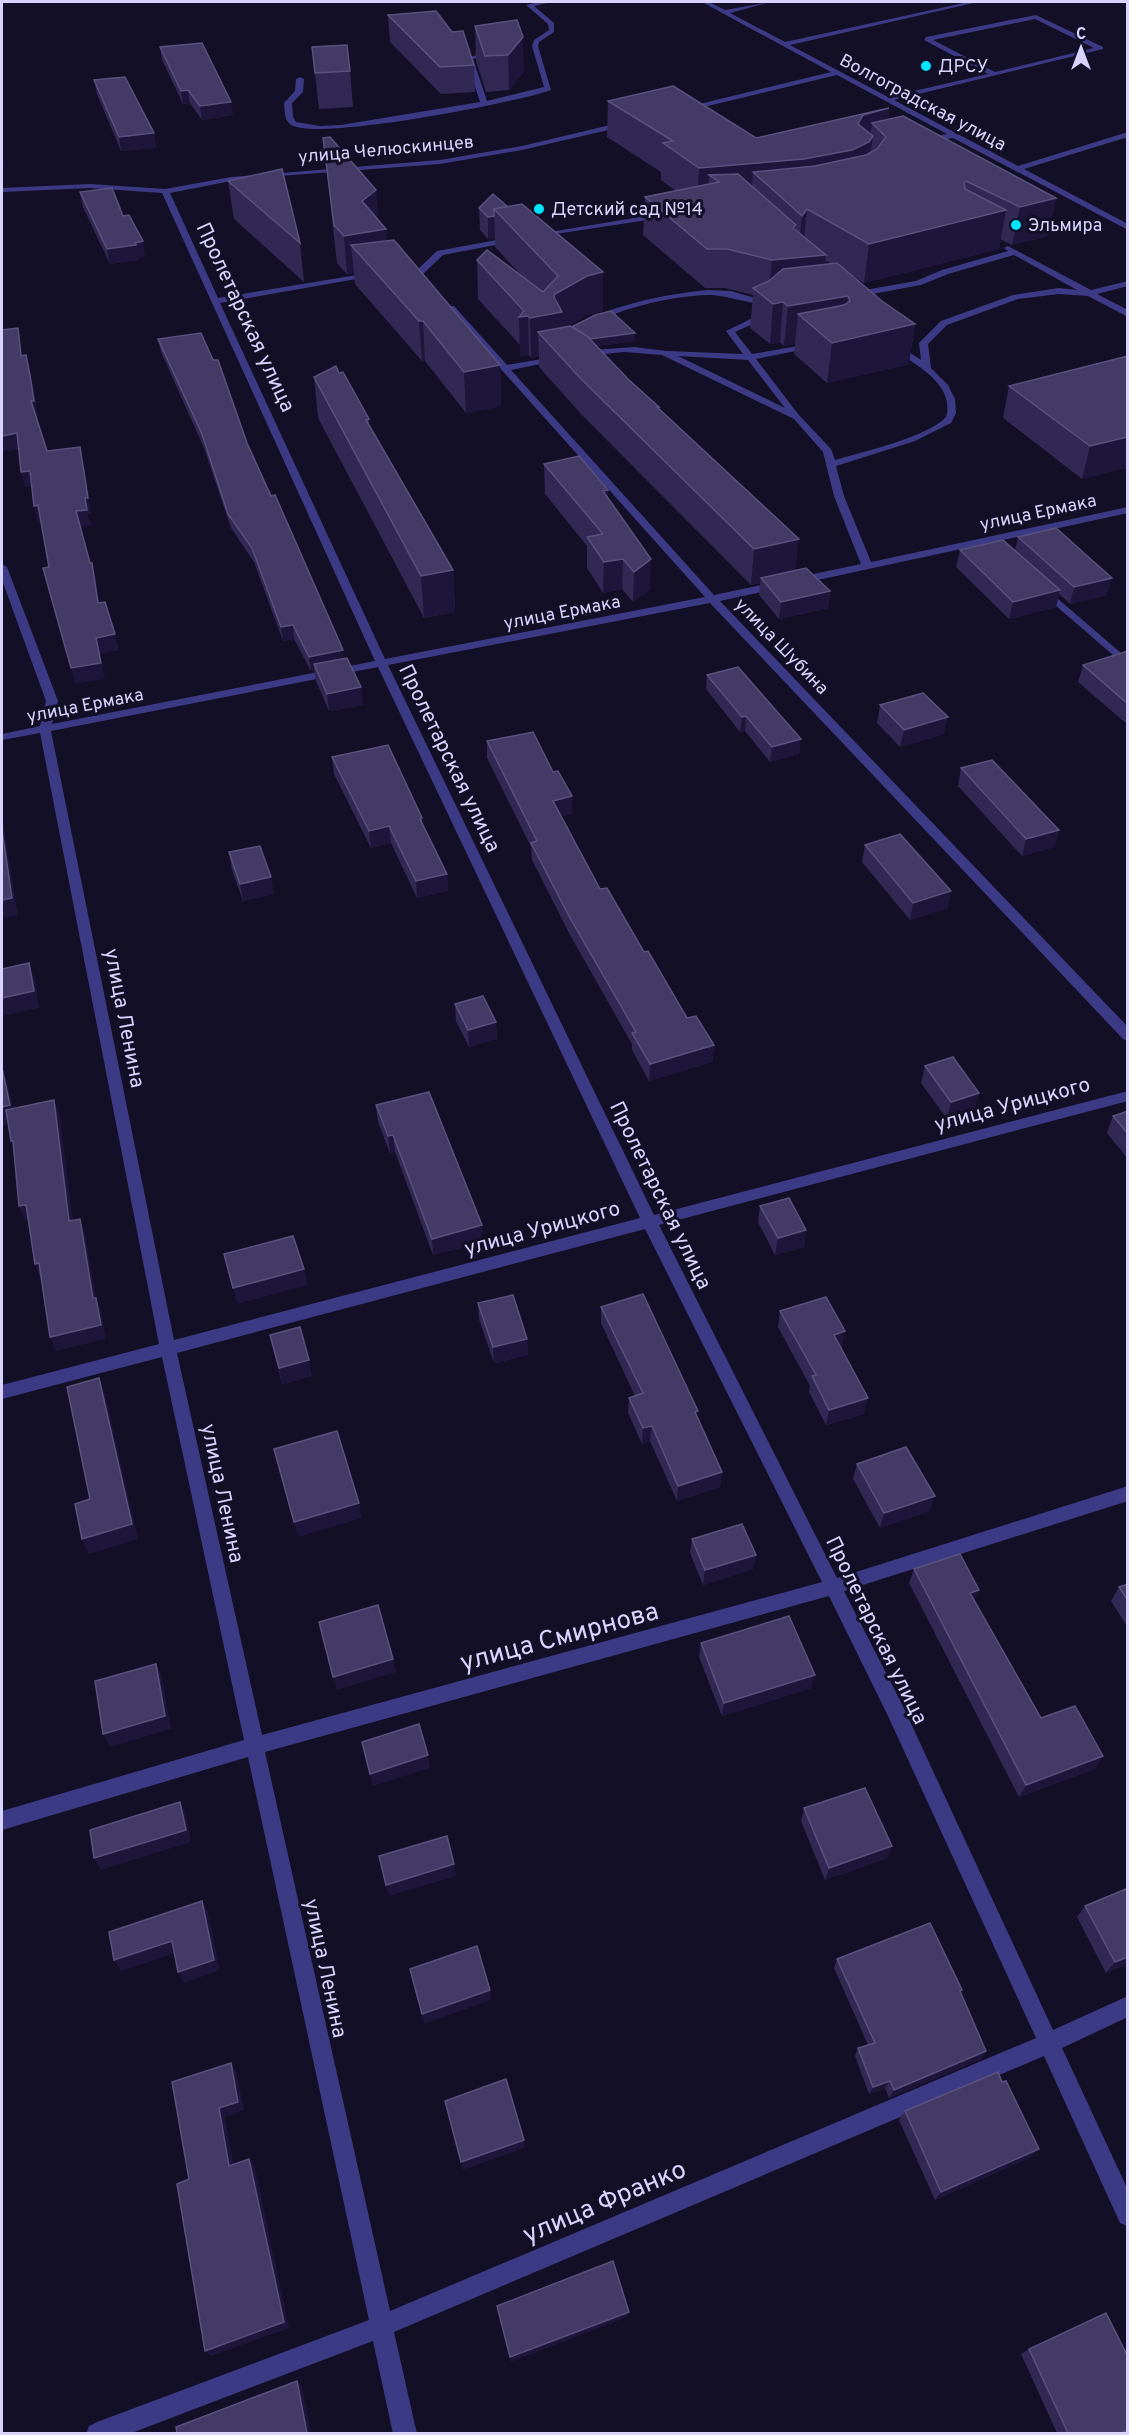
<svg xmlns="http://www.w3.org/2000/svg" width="1129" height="2435" viewBox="0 0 1129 2435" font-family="Overpass,sans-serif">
	<rect width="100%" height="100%" fill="#130f26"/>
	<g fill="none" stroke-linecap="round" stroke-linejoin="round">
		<g fill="#3d3a85" fill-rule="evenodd">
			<path d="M539,2H552L534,6L554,23V32L539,42L538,46L551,90C519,102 311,143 290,124C284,119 285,111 284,103L295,91L296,79L300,77L304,79L303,92L292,103L293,117L296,122L320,126L341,125L480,102L466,58L496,50L498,53L473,59L487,101L544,87L532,46L534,40L549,30L548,24L526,5Z"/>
			<path d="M702,2H709L725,10L770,2L730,13L785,42L968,2H978L790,45L888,97L988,74L924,40L926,37L1036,15L1103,47V49L894,100L1018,166L1128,132V137L1024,169L1128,224V230L953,138L923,143V139L947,134L837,75L683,112V108L831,72ZM1035,19L1094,48L995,72L933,40Z"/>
			<path d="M627,121L630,125L522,150L440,164L279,176L231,181L170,193L218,298L375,272L379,275L220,303L385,659L705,597L448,310V306H454L507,365L560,356V360L511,370L714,595L861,564L834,496L823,452L794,419L662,355L624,352L584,356L581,355V351L634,347L667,351L743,354L726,331L765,312H771V316L735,332L752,354L816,343V347L756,359L798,414L831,449L835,460C862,452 928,437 946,417C956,384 913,363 891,348V344H897L921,360L919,343L941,321L1013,295L1059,288L1077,290L1014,255L948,274L921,285L851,298L848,297V293L916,281L942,270L1008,251L1004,248L1008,246L1091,290L1128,281V286L1097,294L1128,310V317L1088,296L1059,294L1018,299L947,325L928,344L931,368L948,385L955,399L956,413L951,423L915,441L836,466L844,496L871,562L1128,507V513L720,601L1128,1027V1041L1123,1039L710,603L388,665L654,1215L1128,1091V1101L659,1225L837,1578L1128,1486V1501L844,1591L902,1704L1053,2030L1128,1996V2017L1062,2048L1128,2190V2226L1120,2223L1044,2056L394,2332L417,2434H393L373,2341L129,2434H86L89,2426L97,2422L369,2320L248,1757L2,1830V1811L244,1740L162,1357L2,1399V1385L159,1344L40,733L2,740V734L40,726L46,701L2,580V564L7,567L58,701L52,724L375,661L162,193L90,188L2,192V188L90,184L165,189L231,177L440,160L522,146ZM678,356L748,360L785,408ZM378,667L640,1218L174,1340L51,731ZM645,1229L822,1582L262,1735L177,1353ZM829,1596L888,1716L1036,2038L390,2311L265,1752Z"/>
			<polygon points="664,213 668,215 667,217 536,237 532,235"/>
			<polygon points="513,237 517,239 516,241 443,255 422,275 402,276 398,273 402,270 417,270 437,251"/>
			<path d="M708,290L731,291L775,304C767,309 724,294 707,295C659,297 606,313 565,337L564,343L557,341V334C602,308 656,295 708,290Z"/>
			<polygon points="1044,587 1128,659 1128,668 1040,592 1040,588"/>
		</g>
	</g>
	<g fill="#312854" fill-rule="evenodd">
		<polygon points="388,15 474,65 475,92 441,94 390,42"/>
		<polygon points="517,20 524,72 509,90 486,92 476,61 475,26"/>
		<polygon points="160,47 233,115 202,120 190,103 183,104 162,60"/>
		<polygon points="312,47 350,71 353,107 319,109"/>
		<polygon points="94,80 154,133 156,148 121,151 97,94"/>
		<path d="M608,101L756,138L889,108L888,119L1056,198L1048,236L1012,245L1000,239L999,249L864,283L853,276L882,301L915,324L909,364L827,383L794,354L795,344L784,346L780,342L770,344L750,328L753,295L725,288H705L643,235L645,197L676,191L661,180V172L607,137ZM826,261L832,264L825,265Z"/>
		<polygon points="323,138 376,190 378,221 386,229 386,240 500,365 501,406 466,413 425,361 422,361 355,284 354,273 347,274 337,263"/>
		<polygon points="228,181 300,243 304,282 234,219"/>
		<polygon points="80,192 123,216 145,257 138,258 139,260 110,264 83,207"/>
		<polygon points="507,206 603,272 603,311 587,315 568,326 635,341 597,346 629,380 659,407 659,409 795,570 830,591 828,608 779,619 759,595 760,583 751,585 581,414 539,367 539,356 531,358 529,355 520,357 520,345 478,299 477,260 521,275 495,247 495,238 488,239 480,230 479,208"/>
		<polygon points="158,339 247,443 343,650 343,658 363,705 329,711 316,681 314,671 311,671 294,639 283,641 254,562 231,528 204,448 161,352"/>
		<polygon points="1128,356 1128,467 1082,479 1003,418 1009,386"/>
		<polygon points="314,377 369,419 369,424 453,570 455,612 424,618 318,418"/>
		<polygon points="544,464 608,490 608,498 650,589 633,602 622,589 603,593 587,568 587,546 545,494"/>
		<polygon points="1018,537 1107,595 1070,604 1059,594 1056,607 1009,619 956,567 960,550 1015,550"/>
		<polygon points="1128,651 1128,725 1078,682 1083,665"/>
		<polygon points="707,675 801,739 799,754 770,762 745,731 740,732 706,689"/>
		<polygon points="880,705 944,734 900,747 877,723"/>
		<polygon points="487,741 572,814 561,816 600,889 644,952 687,1018 714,1045 712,1062 649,1081 632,1050 632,1044 570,935 532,860 531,847 487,758"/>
		<polygon points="332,757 422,818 422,823 447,874 448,891 417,898 391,843 371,848 334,774"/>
		<polygon points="961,768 1059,830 1054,847 1022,856 958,786"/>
		<polygon points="865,845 948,908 910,920 862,862"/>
		<polygon points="229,852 274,894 243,901 232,870"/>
		<polygon points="455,1004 496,1022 497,1039 469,1047 456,1021"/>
		<polygon points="925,1066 975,1110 947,1119 921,1083"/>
		<polygon points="376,1105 483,1242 433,1255 395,1152 390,1153 378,1122"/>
		<polygon points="1128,1111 1128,1159 1107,1133 1113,1116"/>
		<polygon points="760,1206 806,1230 804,1247 775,1255 758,1222"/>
		<polygon points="478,1303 527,1339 528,1355 494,1363 479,1319"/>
		<polygon points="601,1307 698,1419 722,1472 720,1487 677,1501 650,1441 642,1444 628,1413 629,1398 635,1396 601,1323"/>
		<polygon points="780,1311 842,1347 841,1348 864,1414 826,1425 809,1392 810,1386 778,1327"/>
		<polygon points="270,1335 312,1376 282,1384"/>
		<polygon points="857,1464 930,1511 880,1528 853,1479"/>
		<polygon points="692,1539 756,1555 753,1569 703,1585 690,1553"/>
		<polygon points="914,1569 979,1590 974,1601 1041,1718 1095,1769 1019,1797 909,1583"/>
		<polygon points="1128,1584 1128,1628 1111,1601 1119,1587"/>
		<polygon points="701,1643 811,1688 722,1716 699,1657"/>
		<polygon points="804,1808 892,1846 887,1858 825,1880 801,1821"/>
		<polygon points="1128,1892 1128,1964 1106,1973 1077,1917 1085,1906"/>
		<polygon points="837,1959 961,1993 981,2059 889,2098 885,2088 869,2094 855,2056 858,2048 868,2045 834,1968"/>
		<polygon points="1002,2082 1031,2157 935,2200 899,2120 905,2111"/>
		<polygon points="1029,2349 1121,2433 1057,2433 1021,2354"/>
	</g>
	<g fill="#1d163a">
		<polygon points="847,2 863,2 847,4"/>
		<polygon points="523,37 524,72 509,90 508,55"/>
		<polygon points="188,90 190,103 183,104 181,91"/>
		<polygon points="231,102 233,115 202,120 200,106"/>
		<polygon points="889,108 886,137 872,123 870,141 873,136 868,173 753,172 751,201 709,175 708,205 697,206 699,168 858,124 863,115"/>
		<polygon points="154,133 156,148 121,151 119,137"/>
		<polygon points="2,153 4,164 2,165"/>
		<polygon points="376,190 379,228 386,229 388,268 351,245 354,273 347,274 344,236 362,201"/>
		<polygon points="1056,198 1048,236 1012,245 1020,207"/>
		<polygon points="807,209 803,247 798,254 802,216"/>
		<polygon points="1006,210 999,249 864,283 869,244"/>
		<polygon points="494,216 495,238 488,239 488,217"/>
		<polygon points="796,225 792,258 826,255 822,294 768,299 772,260"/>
		<polygon points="143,241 145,257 138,258 139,260 110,264 107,249"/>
		<polygon points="603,272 603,311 587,315 562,330 538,332 539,356 531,358 530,318 555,294 587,276"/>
		<polygon points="848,296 843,336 798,314 795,344 784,346 788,306"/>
		<polygon points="783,302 780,342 770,344 773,304"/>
		<polygon points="528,316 529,355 520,357 519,317"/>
		<polygon points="419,321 423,321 425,361 422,361"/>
		<polygon points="915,324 909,364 827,383 832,343"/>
		<polygon points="18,328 21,344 24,371 21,356"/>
		<polygon points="635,333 635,341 574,349 574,341"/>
		<polygon points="500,365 501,406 466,413 464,372"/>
		<polygon points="29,371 34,390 38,416 35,417 31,401"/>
		<polygon points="17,433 21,449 2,452 2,436"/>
		<polygon points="1128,437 1128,467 1082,479 1090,446"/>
		<polygon points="80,447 84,463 91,514 88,514 91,526 80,527 76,511 85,498"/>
		<polygon points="30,471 34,486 25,487 21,472"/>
		<polygon points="608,490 607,520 603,491"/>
		<polygon points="38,505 42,521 38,522 34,506"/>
		<polygon points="799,539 795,576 761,578 760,583 751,585 754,549"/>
		<polygon points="623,559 622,589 603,593 604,562"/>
		<polygon points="651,559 650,589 633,602 634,572"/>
		<polygon points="92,563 96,579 102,619 98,603"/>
		<polygon points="453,570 455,612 424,618 421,576"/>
		<polygon points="1112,578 1107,595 1070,604 1074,587"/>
		<polygon points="1060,590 1056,607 1009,619 1013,602"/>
		<polygon points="830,591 828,608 779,619 781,602"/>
		<polygon points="293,625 294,639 283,641 281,627"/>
		<polygon points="115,634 119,650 100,654 105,679 75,684 71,668 96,638"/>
		<polygon points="343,650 344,665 314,664 314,671 311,671 309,657"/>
		<polygon points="361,687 363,705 329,711 327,694"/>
		<polygon points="746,716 745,731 740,732 742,717"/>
		<polygon points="948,717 944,734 900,747 904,730"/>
		<polygon points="801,739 799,754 770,762 772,747"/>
		<polygon points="572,796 572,814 553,818 553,801"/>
		<polygon points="2,813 18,916 2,918"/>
		<polygon points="389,826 391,843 371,848 369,831"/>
		<polygon points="1059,830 1054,847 1022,856 1026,839"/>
		<polygon points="447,874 448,891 417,898 416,881"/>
		<polygon points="271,877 274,894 243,901 240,884"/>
		<polygon points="951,891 948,908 910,920 913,903"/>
		<polygon points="29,963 35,981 39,1008 2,1016 2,998"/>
		<polygon points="496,1022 497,1039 469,1047 468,1030"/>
		<polygon points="714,1045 712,1062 649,1081 650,1064"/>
		<polygon points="2,1068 8,1085 16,1122 2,1126"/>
		<polygon points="979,1093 975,1110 947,1119 951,1102"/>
		<polygon points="54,1100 60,1116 75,1236 69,1221"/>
		<polygon points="393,1135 395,1152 390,1153 388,1136"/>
		<polygon points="26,1205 31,1220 25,1221 19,1206"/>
		<polygon points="80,1219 85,1234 96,1298 101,1312 106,1339 56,1351 50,1337 93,1298"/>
		<polygon points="482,1225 483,1242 433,1255 432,1239"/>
		<polygon points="806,1230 804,1247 775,1255 778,1238"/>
		<polygon points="39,1263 45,1277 40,1279 35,1264"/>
		<polygon points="304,1269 308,1285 237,1304 233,1288"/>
		<polygon points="845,1331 842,1347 831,1351 834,1335"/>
		<polygon points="527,1339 528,1355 494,1363 493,1347"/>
		<polygon points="309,1360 312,1376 282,1384 279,1368"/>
		<polygon points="99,1378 105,1394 138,1539 89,1554 82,1539 132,1524"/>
		<polygon points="868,1398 864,1414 826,1425 829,1410"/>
		<polygon points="652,1426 650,1441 642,1444 643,1428"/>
		<polygon points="722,1472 720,1487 677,1501 678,1486"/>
		<polygon points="935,1496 930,1511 880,1528 884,1513"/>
		<polygon points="359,1503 362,1518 298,1537 294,1522"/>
		<polygon points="756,1555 753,1569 703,1585 705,1570"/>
		<polygon points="979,1590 973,1604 970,1593"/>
		<polygon points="393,1659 396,1672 337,1690 333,1677"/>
		<polygon points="156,1664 162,1678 171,1729 110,1747 103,1734"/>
		<polygon points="815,1675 811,1688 722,1716 724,1703"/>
		<polygon points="428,1755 430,1768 373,1786 370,1774"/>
		<polygon points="1103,1756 1095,1769 1019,1797 1026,1785"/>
		<polygon points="180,1802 186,1814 191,1842 101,1870 94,1858"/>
		<polygon points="892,1846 887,1858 825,1880 829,1868"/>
		<polygon points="454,1864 456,1876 389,1896 386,1885"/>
		<polygon points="202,1901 208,1912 220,1970 184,1983 178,1972"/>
		<polygon points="172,1941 178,1952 121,1971 114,1960"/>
		<polygon points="1128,1957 1128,1964 1106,1973 1115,1962"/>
		<polygon points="490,1990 491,2000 424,2024 422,2014"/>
		<polygon points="986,2051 981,2059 889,2098 894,2090"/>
		<polygon points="231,2063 236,2072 244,2110 225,2117 235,2173 229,2166 219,2108"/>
		<polygon points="890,2081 885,2088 869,2094 873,2087"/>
		<polygon points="524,2140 524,2148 463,2170 461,2162"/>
		<polygon points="1039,2149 1031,2157 935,2200 941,2192"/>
		<polygon points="249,2159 255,2167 289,2328 211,2356 205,2351"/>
		<polygon points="629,2312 627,2317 511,2362 510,2357"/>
		<polygon points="297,2381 302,2386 311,2433 307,2433"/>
	</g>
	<g fill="#433a66" stroke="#5a527e" stroke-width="1.5">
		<polygon points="436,11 452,32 463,31 474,65 440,67 388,15"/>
		<polygon points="517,20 523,37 508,55 485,56 475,26"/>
		<polygon points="202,43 231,102 200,106 188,90 181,91 160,47"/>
		<polygon points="347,45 350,71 315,73 312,47"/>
		<polygon points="125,77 154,133 119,137 94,80"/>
		<polygon points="673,86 756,138 889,108 863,115 858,124 873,136 869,142 852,150 804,159 699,168 663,143 673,141 608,101"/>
		<polygon points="903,116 1056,198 1020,207 966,181 964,183 965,189 1006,210 869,244 807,209 802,216 753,172 815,166 866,155 877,149 886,137 872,123"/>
		<polygon points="330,137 376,190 362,201 386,229 344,236 334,225 323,138"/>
		<polygon points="282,169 300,243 228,181"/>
		<polygon points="738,174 796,225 793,228 826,255 772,260 727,249 707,249 645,197 719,182 709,175"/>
		<polygon points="112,188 123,216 129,215 143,241 135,243 136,245 107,249 80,192"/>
		<polygon points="493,194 507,206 494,209 494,216 488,217 479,208"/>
		<polygon points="522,204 603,272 587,276 555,294 554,297 562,312 530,318 528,316 519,317 524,311 477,260 487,250 543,292 558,276 494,209"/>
		<polygon points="394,240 500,365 464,372 423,321 419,321 351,245"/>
		<polygon points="837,263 882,301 915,324 832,343 798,314 844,305 850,301 848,296 788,306 783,302 773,304 753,288 769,281 783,269"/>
		<polygon points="611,311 635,333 590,339 587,336 572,327 595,315"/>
		<polygon points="570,326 587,336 629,380 659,407 657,407 799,539 754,549 581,379 538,332"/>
		<polygon points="18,328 21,356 26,355 30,375 34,401 31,401 47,451 80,447 88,498 85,498 87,510 76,511 90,563 92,563 98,603 105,602 115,634 96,638 101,663 71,668 43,568 49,567 38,505 34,506 30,471 21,472 17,433 2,436 2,330"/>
		<polygon points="201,333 213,360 218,360 247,443 271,496 275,495 343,650 309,657 293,625 281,627 252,548 228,514 202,434 158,339"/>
		<polygon points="1128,356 1128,437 1090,446 1009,386"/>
		<polygon points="336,366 339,373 343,372 369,419 366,420 453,570 421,576 314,377"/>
		<polygon points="579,456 608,490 603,491 651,559 634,572 623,559 604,562 587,537 603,534 544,464"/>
		<polygon points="1056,528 1112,578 1074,587 1018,537"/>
		<polygon points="1003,540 1060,590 1013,602 960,550"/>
		<polygon points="806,568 830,591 781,602 761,578"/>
		<polygon points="1128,651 1128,704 1083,665"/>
		<polygon points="347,658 361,687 327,694 314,664"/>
		<polygon points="738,667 801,739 772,747 746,716 742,717 707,675"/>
		<polygon points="923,693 948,717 904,730 880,705"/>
		<polygon points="533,732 553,772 558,771 572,796 553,801 600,889 607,888 644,952 648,951 687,1018 696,1016 714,1045 650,1064 632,1033 636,1032 570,918 531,843 537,841 487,741"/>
		<polygon points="388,745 422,818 420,819 447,874 416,881 389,826 369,831 332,757"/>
		<polygon points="992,760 1059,830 1026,839 961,768"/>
		<polygon points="2,830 12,898 2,900"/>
		<polygon points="900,834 951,891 913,903 865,845"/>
		<polygon points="260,846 271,877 240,884 229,852"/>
		<polygon points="29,963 34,991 2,998 2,969"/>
		<polygon points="483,996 496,1022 468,1030 455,1004"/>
		<polygon points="953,1057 979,1093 951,1102 925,1066"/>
		<polygon points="2,1068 10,1105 2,1107"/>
		<polygon points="429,1092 482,1225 432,1239 393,1135 388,1136 376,1105"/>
		<polygon points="54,1100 69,1221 80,1219 93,1298 96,1298 101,1325 50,1337 39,1263 35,1264 26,1205 19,1206 13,1141 11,1141 6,1110"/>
		<polygon points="1128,1111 1128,1134 1113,1116"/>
		<polygon points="789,1198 806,1230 778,1238 760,1206"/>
		<polygon points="293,1236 304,1269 233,1288 224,1254"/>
		<polygon points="643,1294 698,1411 695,1412 722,1472 678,1486 652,1426 643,1428 629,1398 643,1393 601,1307"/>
		<polygon points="513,1295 527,1339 493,1347 478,1303"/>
		<polygon points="826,1297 845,1331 834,1335 868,1398 829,1410 812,1376 816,1375 780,1311"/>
		<polygon points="300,1327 309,1360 279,1368 270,1335"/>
		<polygon points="99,1378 132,1524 82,1539 75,1504 90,1499 67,1387"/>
		<polygon points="337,1431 359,1503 294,1522 274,1449"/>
		<polygon points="906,1447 935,1496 884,1513 857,1464"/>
		<polygon points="742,1524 756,1555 705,1570 692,1539"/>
		<polygon points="960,1554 979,1590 970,1593 1041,1718 1075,1706 1103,1756 1026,1785 914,1569"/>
		<polygon points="1128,1584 1128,1601 1119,1587"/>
		<polygon points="378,1605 393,1659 333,1677 319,1622"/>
		<polygon points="789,1616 815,1675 724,1703 701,1643"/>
		<polygon points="156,1664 165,1716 103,1734 95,1681"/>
		<polygon points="419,1724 428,1755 370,1774 362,1742"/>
		<polygon points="865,1788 892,1846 829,1868 804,1808"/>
		<polygon points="180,1802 186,1830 94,1858 90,1830"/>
		<polygon points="447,1836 454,1864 386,1885 379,1856"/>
		<polygon points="1126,1889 1128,1892 1128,1957 1115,1962 1085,1906"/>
		<polygon points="202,1901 214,1960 178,1972 172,1941 114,1960 109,1932"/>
		<polygon points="930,1923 962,1990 960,1991 986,2051 894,2090 890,2081 873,2087 858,2048 875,2043 837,1959"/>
		<polygon points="477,1946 490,1990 422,2014 410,1969"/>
		<polygon points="231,2063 238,2102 219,2108 229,2166 249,2159 284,2322 205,2351 177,2184 189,2179 172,2082"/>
		<polygon points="998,2072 1002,2082 1006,2081 1039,2149 941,2192 905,2111"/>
		<polygon points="506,2079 524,2140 461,2162 445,2101"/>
		<polygon points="613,2261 629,2312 510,2357 497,2306"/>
		<polygon points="1106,2313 1128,2357 1128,2430 1121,2433 1068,2433 1029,2349"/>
		<polygon points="297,2381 307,2433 177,2433 176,2427"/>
	</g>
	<g fill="#00e5ff" stroke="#130f26" stroke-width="2">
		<circle cx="926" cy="66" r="6"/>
		<circle cx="539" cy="209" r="6"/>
		<circle cx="1016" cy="225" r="6"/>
	</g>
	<g text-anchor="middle" stroke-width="6" stroke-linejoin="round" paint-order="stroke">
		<g font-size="18" fill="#d9d4ff" stroke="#130f26" text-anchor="start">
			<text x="938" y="72">ДРСУ</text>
			<text x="551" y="215">Детский сад №14</text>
			<text x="1028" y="231">Эльмира</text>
		</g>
		<g font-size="18" fill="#d9d4ff" stroke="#130f26">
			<text transform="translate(923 102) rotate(28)" y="6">Волгоградская улица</text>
			<text transform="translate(386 149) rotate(-5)" y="6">улица Челюскинцев</text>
			<text transform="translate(1038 512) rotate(-12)" y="6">улица Ермака</text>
			<text transform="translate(562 612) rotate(-11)" y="6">улица Ермака</text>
			<text transform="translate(782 646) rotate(46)" y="6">улица Шубина</text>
			<text transform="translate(85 705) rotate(-11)" y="6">улица Ермака</text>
		</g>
		<g font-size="21" fill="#d9d4ff" stroke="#130f26">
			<text transform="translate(246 317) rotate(65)" y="7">Пролетарская улица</text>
			<text transform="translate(450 758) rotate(64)" y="7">Пролетарская улица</text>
			<text transform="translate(125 1018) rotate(79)" y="7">улица Ленина</text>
			<text transform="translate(1012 1104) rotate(-15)" y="7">улица Урицкого</text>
			<text transform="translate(661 1195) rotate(64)" y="7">Пролетарская улица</text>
			<text transform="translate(542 1228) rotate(-15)" y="7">улица Урицкого</text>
			<text transform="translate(223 1493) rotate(78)" y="7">улица Ленина</text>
			<text transform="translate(877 1630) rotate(64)" y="7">Пролетарская улица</text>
			<text transform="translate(326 1968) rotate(78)" y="7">улица Ленина</text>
		</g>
		<g font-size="26" fill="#d9d4ff" stroke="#130f26">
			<text transform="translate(559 1636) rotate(-15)" y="9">улица Смирнова</text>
			<text transform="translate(604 2201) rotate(-23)" y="9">улица Франко</text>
		</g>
	</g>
	<rect width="1129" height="2435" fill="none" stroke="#d9d4ff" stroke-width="6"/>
	<g transform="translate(1081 48)" stroke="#130f26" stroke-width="4.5" paint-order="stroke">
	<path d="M0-4.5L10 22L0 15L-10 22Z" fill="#d9d4ff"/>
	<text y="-9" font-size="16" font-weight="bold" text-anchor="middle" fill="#d9d4ff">С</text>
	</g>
</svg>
